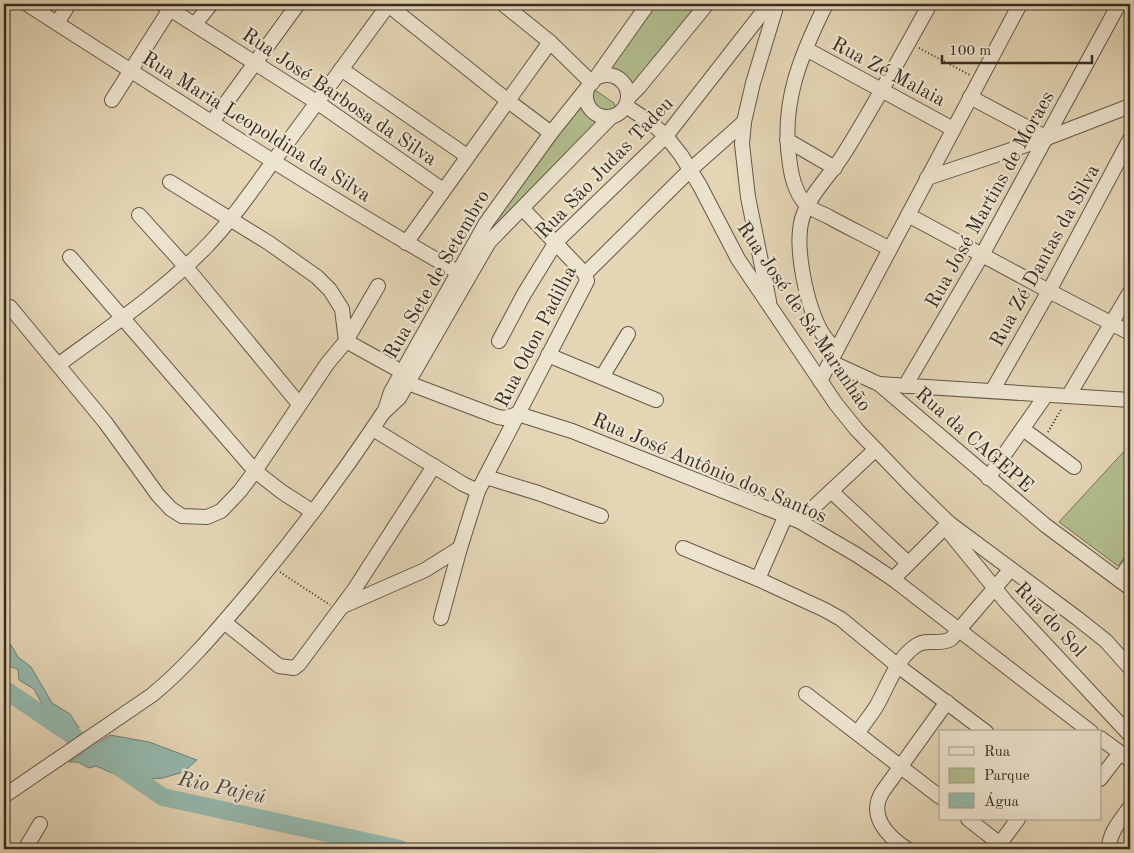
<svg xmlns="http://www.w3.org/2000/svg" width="1134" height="853" viewBox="0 0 1134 853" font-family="'Old Standard TT',serif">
	<rect width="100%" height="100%" fill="#e4d5b5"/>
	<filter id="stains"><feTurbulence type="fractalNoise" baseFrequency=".004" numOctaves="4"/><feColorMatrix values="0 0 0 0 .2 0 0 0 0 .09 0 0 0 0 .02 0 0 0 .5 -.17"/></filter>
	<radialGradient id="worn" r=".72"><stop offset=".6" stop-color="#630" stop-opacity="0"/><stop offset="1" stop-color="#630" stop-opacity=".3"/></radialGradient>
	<g fill="#b2bd8e" stroke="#757658">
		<polygon points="655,4 701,4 630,91 625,93 605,78 604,72"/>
		<polygon points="595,90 614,103 616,109 509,214 484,242 480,240 589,91"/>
		<polygon points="1128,447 1130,449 1130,550 1118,566 1059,522"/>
	</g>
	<g fill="#95b9ae" stroke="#708176">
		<polygon points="4,640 11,645 18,657 31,667 52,703 70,714 79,728 73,729 42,704 34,689 19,680 18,669 11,667 4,661"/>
		<polygon points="110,735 149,742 197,760 183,772 163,778 128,780 96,766 89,768 78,762 69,762"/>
	</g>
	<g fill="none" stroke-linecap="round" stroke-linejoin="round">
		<polyline stroke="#95b9ae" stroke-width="18" points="4,689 163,797 400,849"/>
		<g stroke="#635848" stroke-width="16">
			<g id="minor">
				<path d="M27,4C172,97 317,192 468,278"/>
				<polyline points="162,4 318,103 443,190"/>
				<polyline points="387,4 507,100 551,133"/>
				<polyline points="503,4 550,42 592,83"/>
				<path d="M826,4C800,57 780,104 790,165C792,179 796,194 806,204C811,210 822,213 829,217C849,228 870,238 890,249"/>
				<polyline points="57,23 69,4"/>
				<polyline points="195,24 211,4"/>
				<polyline points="806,49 953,129"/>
				<polyline points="341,69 467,156"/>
				<circle cx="607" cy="96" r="21"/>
				<polyline points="595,79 648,4"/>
				<polyline points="629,97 639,87 707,4"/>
				<polyline points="970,97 1047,138"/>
				<polyline points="112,100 170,9"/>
				<polyline points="626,106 650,122 666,136 681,155 700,186 738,259 836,404 857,430 910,485 949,523 1077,618 1106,641 1130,668"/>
				<polyline points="212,122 298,4"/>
				<polyline points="787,140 835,168"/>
				<polyline points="927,178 1047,138 1130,106"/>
				<polyline points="170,182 269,243 317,277 330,290 342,309 346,341 402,372"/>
				<polyline points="523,209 585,274"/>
				<polyline points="139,215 186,267 299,404"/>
				<polyline points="908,215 1049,291 1130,333"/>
				<polyline points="406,243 550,42"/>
				<polyline points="70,257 255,471 282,492 313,512"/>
				<polyline points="769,301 748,197 742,144 744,122 753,83 777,4"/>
				<polyline points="10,307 105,422 158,495 171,509 182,516 207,517 221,511 240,491 255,471 327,364 346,341 378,286"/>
				<polyline points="499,341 524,294 556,242 666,136 769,4"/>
				<path d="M836,351C831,345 826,339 822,333C807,307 794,248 802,219C809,194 832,174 845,152C875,104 902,54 930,4"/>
				<polyline points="548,355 656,400"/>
				<polyline points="831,362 879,384 1130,400"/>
				<path d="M58,365C108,328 162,292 206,247C231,221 251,192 272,163C312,110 350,57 389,4"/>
				<polyline points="602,377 628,334"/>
				<polyline points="820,381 1020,4"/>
				<polyline points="408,383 498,417 504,418 518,414 572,431 799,521 857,555 893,579 1091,732"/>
				<polyline points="879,384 1045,525 1130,588"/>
				<polyline points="905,386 982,255 1119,4"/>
				<polyline points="992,391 1049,291 1130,139"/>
				<polyline points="1069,395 1130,292"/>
				<polyline points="385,410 391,392 486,223 551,133 587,88"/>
				<polyline points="373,429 463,484 478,491"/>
				<polyline points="1023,429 1074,467"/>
				<polyline points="486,477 538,493 601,516"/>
				<polyline points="988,478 1046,395"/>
				<polyline points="831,491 908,563"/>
				<polyline points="799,521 875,450"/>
				<polyline points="945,527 1006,602 1130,735"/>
				<polyline points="683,548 758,579 825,610 841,619 898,666 986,732"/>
				<polyline points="758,579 786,515"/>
				<polyline points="893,579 949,523"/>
				<polyline points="1119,580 1130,564"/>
				<polyline points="343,606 425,570 460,548"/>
				<polyline points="441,618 460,548 478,491 587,281 585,274 690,170 744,122"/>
				<polyline points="224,622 279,666 294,668 299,664 354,590 434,466"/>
				<polyline points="806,694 940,797"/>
				<path d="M858,732C864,724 870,716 876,707C888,687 896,658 917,645C927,638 938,646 951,639L1011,569"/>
				<polyline points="1100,738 1130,760"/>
				<polyline points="1100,779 1120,753"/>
				<path d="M4,796L152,695C185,668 214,634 241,602C292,542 340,478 383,413L399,398L489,242L611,117"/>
				<polyline points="968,819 1000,844"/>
				<polyline points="25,849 40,824"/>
				<path d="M907,849C887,836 867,815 883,791L947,702"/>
				<polyline points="996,849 1018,819"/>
				<path d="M1109,849C1109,832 1121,820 1130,807"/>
			</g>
		</g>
		<g stroke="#382e23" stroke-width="2" stroke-dasharray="1 2.5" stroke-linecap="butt">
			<polyline points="919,48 970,75"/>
			<polyline points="1048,432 1062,408"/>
			<polyline points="280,572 330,605"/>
		</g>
		<use href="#minor" stroke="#ede4cf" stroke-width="14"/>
	</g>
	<g text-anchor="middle" stroke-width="4.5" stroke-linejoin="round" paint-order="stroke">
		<g font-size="20" fill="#382e23" stroke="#ede4cf">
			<text transform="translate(889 71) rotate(28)" y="7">Rua Zé Malaia</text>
			<text transform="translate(340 96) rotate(34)" y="7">Rua José Barbosa da Silva</text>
			<text transform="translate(257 126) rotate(32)" y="7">Rua Maria Leopoldina da Silva</text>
			<text transform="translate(604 167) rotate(-46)" y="7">Rua São Judas Tadeu</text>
			<text transform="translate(989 199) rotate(-61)" y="7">Rua José Martins de Moraes</text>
			<text transform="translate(1044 255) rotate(-61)" y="7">Rua Zé Dantas da Silva</text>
			<text transform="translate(436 274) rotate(-60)" y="7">Rua Sete de Setembro</text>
			<text transform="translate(805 316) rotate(56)" y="7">Rua José de Sá Maranhão</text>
			<text transform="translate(535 336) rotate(-63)" y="7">Rua Odon Padilha</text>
			<text transform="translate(975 439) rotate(41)" y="7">Rua da CAGEPE</text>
			<text transform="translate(710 467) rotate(23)" y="7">Rua José Antônio dos Santos</text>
			<text transform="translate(1051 619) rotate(47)" y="7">Rua do Sol</text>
		</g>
		<g font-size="21" font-style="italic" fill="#4b4a3f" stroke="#ede4cf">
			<text transform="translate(222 787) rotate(12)" y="7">Rio Pajeú</text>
		</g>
	</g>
	<rect width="1134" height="853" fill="none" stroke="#e4d5b5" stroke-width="20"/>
	<rect x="5" y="5" width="1124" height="843" fill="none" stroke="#382e23" stroke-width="2.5"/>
	<rect x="10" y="10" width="1114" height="833" fill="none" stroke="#382e23"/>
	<rect x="939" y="730" width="162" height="90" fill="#ede4cf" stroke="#a59b8a"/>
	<rect x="949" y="747" width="25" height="8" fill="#ede4cf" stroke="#a59b8a"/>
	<text x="984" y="756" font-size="15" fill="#382e23">Rua</text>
	<rect x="949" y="768" width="25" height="15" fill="#b2bd8e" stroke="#a59b8a"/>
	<text x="984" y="780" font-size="15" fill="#382e23">Parque</text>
	<rect x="949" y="793" width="25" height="15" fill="#95b9ae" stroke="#a59b8a"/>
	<text x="984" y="806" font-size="15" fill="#382e23">Água</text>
	<path d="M942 55v8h150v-8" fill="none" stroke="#382e23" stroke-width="2.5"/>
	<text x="949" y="55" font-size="15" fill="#382e23" stroke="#ede4cf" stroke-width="4" paint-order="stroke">100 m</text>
	<rect width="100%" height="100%" filter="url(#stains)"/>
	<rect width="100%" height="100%" fill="url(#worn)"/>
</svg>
